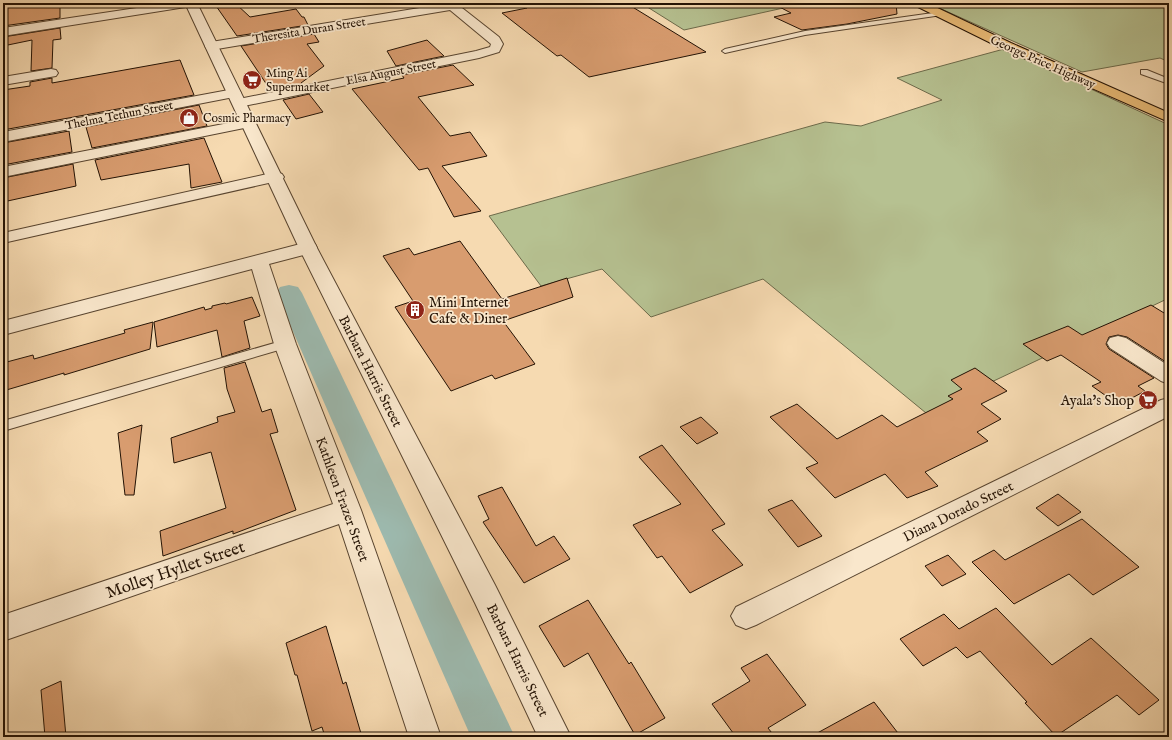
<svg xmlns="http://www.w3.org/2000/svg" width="1172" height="740" viewBox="0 0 1172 740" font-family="'IM FELL English',serif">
	<rect width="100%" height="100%" fill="#f6dab1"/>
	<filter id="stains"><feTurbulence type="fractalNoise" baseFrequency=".005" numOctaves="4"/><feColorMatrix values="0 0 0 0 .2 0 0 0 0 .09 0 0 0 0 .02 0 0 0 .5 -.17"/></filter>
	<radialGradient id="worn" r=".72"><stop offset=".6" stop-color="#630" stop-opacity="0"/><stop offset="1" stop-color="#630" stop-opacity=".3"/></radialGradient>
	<g fill="#b6c191" stroke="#6c6a4a">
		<polygon points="641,3 806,3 684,30"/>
		<polygon points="928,3 1169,3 1169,62 1160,58 1082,72"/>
		<polygon points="1004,49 1169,125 1169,298 926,413 763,279 651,317 602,269 541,286 489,216 825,122 861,126 942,100 897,78"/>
	</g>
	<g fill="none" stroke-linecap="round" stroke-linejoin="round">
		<polygon fill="#9dbaaf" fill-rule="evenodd" points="289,285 298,287 302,293 515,737 471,737 276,293 280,287"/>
	</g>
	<g fill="#d89c6f" stroke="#231204">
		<polygon points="3,3 60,3 60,18 3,26"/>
		<polygon points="214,3 235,3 250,17 296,9 302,17 304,17 308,25 237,36"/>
		<polygon points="519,3 626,3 706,52 589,77 561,55 557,56 502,13 527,8"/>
		<polygon points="772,3 896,3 897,14 847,24 802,30 774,17 791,13"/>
		<polygon points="60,28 61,39 53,40 52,68 31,71 32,40 3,46 3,37"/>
		<polygon points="314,34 319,42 307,44 324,66 301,83 302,85 271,91 241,46"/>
		<polygon points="427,40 444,56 396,66 387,51"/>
		<polygon points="180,60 194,95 3,130 3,90 30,86 30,82 52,78 52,83"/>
		<polygon points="453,65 474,85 418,97 450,136 470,132 487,156 442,166 481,211 454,217 428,168 419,170 352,89 404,78 402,75"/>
		<polygon points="309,94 323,112 296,119 283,100"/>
		<polygon points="199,105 207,126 92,148 86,127"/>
		<polygon points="69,131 72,152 3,165 3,143"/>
		<polygon points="204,138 222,182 191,188 189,164 101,180 95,160"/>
		<polygon points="73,164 76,186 3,202 3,178"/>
		<polygon points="460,241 502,299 567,278 573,297 503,321 535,364 495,379 492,375 451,391 395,307 413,301 383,256 409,248 414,255"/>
		<polygon points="252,297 260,316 244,321 250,348 222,357 217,330 157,347 154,322 204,307 205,310 212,308 212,306 225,303 226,304"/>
		<polygon points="1151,305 1169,316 1169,364 1127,337 1118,335 1109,337 1106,344 1109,349 1154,378 1138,386 1145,391 1119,405 1092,386 1101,382 1061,355 1047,361 1023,344 1068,326 1082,335"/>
		<polygon points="153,322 150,349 64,375 64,373 3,391 3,363 33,355 34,359 125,333 124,330"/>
		<polygon points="245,362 262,412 271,409 278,432 270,434 296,510 233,534 233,531 163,556 160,531 226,508 211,452 174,463 171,438 218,422 217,417 235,412 227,389 224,368"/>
		<polygon points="975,368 1007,391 981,404 1001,419 977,432 988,441 925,472 938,486 907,498 885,474 835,498 806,468 818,463 770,417 797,404 837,439 882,415 897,427 953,399 948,396 962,389 951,380"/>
		<polygon points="701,417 718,433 697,444 680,427"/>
		<polygon points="142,425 134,495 125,495 118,433"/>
		<polygon points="662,445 725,524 712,530 743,565 690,593 662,556 657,558 633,525 681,504 639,457"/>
		<polygon points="502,487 536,546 554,536 570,559 524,583 483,522 489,519 478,496"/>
		<polygon points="1058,494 1081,512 1058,526 1036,508"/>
		<polygon points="792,500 822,536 798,547 768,510"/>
		<polygon points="1082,519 1139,567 1093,595 1069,574 1014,604 972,562 994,550 1005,560"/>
		<polygon points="948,555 966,574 942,586 925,566"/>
		<polygon points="588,600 629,664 631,662 665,718 635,735 588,653 564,667 539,626"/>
		<polygon points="996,608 1052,665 1091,638 1159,700 1139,715 1117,695 1056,736 1025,703 1027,702 980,651 967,658 956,647 923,666 900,639 944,614 959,629"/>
		<polygon points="326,626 343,684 346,682 362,737 325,737 322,727 312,731 297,675 295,675 286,643"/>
		<polygon points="767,654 806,705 768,728 775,737 736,737 712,704 750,681 741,668"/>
		<polygon points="61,681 66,737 45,737 41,690"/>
		<polygon points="874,702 901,737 810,737"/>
	</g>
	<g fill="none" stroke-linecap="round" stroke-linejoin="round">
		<g stroke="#58442f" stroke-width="2">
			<g id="service">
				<polygon points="940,12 943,14 942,15 805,35 725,53 722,51 725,49 805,31"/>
				<polygon points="1141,70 1147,70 1169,79 1169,84 1141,74"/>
				<polygon points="285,340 289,341 291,344 289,347 3,431 3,421"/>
			</g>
		</g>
		<g stroke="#58442f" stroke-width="2">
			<g id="minor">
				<polygon points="170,3 198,3 196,5 192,6 3,36 3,28"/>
				<polygon points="443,3 457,4 499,37 503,44 499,52 479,58 239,107 234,106 232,103 234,100 476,51 490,47 491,44 450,10 211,50 207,49 205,46 207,43 211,42 444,4"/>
				<polygon points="51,69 56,70 58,73 56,76 3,85 3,77"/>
				<polygon points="234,89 239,90 241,93 239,96 3,142 3,132"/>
				<polygon points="249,119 254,120 256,123 254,126 3,177 3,167"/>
				<polygon points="276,172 282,174 284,177 282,180 3,243 3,233"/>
				<polygon points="308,242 315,244 317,248 315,252 269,264 296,344 361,510 441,737 409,737 339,524 3,641 3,615 333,504 274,344 252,269 3,335 3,321"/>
				<polygon points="1118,336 1126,338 1169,366 1169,384 1161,381 1110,348 1107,343 1110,338"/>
				<polygon points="1169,398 1169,416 756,625 746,629 736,625 731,616 736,607 1161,400"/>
			</g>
		</g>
		<g stroke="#58442f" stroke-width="2">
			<polygon id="tertiary" points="185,3 197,3 317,248 495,585 571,737 538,737 475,603 299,248"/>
		</g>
		<g stroke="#231204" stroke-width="2">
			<polygon id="primary" points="912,3 927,3 1011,43 1169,113 1169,122 1003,49 914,5"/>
		</g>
		<use href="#service" fill="#f9e7cc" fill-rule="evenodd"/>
		<use href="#minor" fill="#f9e7cc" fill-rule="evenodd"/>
		<use href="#tertiary" fill="#f9e7cc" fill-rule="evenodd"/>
		<use href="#primary" fill="#ebbd78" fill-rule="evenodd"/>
	</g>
	<defs>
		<g id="supermarket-disc" transform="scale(1)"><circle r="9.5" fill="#8f2418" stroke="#f9e7cc"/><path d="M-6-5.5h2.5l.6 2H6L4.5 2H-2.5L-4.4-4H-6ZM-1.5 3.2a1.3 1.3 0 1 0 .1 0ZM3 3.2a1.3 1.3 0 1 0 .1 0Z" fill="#fff"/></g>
		<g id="shop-disc" transform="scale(1)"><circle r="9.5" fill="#8f2418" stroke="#f9e7cc"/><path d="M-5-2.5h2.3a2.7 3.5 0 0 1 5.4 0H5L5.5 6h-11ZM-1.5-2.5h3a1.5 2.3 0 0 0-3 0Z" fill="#fff"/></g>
		<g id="building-disc" transform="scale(1)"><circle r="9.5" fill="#8f2418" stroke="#f9e7cc"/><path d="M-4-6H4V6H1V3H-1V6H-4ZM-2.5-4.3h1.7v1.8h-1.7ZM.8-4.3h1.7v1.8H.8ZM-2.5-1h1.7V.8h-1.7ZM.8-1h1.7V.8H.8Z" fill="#fff"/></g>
	</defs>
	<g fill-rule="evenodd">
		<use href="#supermarket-disc" x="252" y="80"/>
		<use href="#shop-disc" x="189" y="118"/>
		<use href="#building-disc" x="415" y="310"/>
		<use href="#supermarket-disc" x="1148" y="400"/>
	</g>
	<g text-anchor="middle" stroke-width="3.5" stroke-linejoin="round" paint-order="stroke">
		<g font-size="12" fill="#231204" stroke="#f9e7cc">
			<text transform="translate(309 30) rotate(-9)" y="4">Theresita Duran Street</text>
			<text transform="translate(1043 62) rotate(24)" y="4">George Price Highway</text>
			<text transform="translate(391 72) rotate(-11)" y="4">Elsa August Street</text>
			<text transform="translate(119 115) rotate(-11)" y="4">Thelma Tethun Street</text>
		</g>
		<g font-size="12" fill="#231204" stroke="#f9e7cc" text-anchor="start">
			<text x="266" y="77">Ming Ai<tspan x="266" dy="14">Supermarket</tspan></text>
			<text x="203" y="122">Cosmic Pharmacy</text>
		</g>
		<g font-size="14" fill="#231204" stroke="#f9e7cc" text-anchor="start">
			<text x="429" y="307">Mini Internet<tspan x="429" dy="16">Cafe &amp; Diner</tspan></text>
			<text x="1134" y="405" text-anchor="end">Ayala's Shop</text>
		</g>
		<g font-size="14" fill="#231204" stroke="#f9e7cc">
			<text transform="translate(371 371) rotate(63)" y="5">Barbara Harris Street</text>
			<text transform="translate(343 499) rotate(70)" y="5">Kathleen Frazer Street</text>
			<text transform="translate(958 511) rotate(-26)" y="5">Diana Dorado Street</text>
			<text transform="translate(518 660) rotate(64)" y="5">Barbara Harris Street</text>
		</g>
		<g font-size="17" fill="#231204" stroke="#f9e7cc">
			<text transform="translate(175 569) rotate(-19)" y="6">Molley Hyllet Street</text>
		</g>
	</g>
	<rect width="1172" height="740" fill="none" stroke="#f6dab1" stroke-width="16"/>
	<rect x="4" y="4" width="1164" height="732" fill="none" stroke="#231204" stroke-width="2"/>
	<rect x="8" y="8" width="1156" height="724" fill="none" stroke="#231204"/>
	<rect width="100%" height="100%" filter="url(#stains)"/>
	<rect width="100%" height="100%" fill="url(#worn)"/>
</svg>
